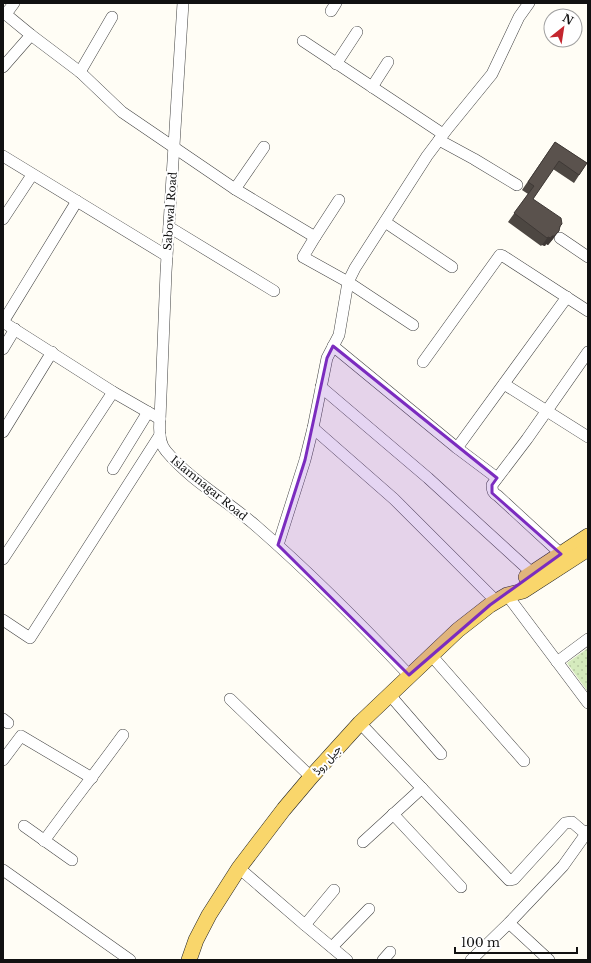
<svg xmlns="http://www.w3.org/2000/svg" width="591" height="963" viewBox="0 0 591 963" font-family="'Libre Baskerville',Vazirmatn,serif">
	<defs>
		<pattern id="green-dots" width="8" height="8" patternUnits="userSpaceOnUse"><rect width="8" height="8" fill="#d5ebbd"/><path d="M2 2h.1M6 6h.1" fill="none" stroke="#b6c8a1" stroke-width="1.8" stroke-linecap="round"/></pattern>
	</defs>
	<rect width="100%" height="100%" fill="#fffdf5"/>
	<polygon fill="url(#green-dots)" points="588,648 588,692 567,663"/>
	<g fill="none" stroke-linecap="round" stroke-linejoin="round">
		<g stroke="#444" stroke-width="12">
			<g id="minor">
				<path d="M183,3L166,272L160,419C159,429 159,443 166,451C191,481 226,500 255,525C309,572 360,623 409,675"/>
				<polyline points="331,11 336,3"/>
				<polyline points="3,12 31,35 80,72 122,112 235,189 264,147"/>
				<polyline points="6,14 14,3"/>
				<polyline points="303,41 443,134"/>
				<polyline points="336,64 357,32"/>
				<polyline points="3,67 31,35"/>
				<polyline points="80,72 112,17"/>
				<polyline points="372,87 388,62"/>
				<polyline points="439,140 474,159 517,185"/>
				<polyline points="3,156 167,256"/>
				<polyline points="235,189 315,237 339,200"/>
				<polyline points="3,219 32,175"/>
				<polyline points="385,222 452,267"/>
				<polyline points="169,227 274,291"/>
				<polyline points="315,237 303,257 348,282 413,325"/>
				<polyline points="560,238 588,257"/>
				<polyline points="3,322 113,392 160,419"/>
				<polyline points="3,322 77,201"/>
				<polyline points="333,346 457,448 497,478"/>
				<polyline points="3,349 15,329"/>
				<polyline points="423,362 500,255 503,256 588,311"/>
				<polyline points="504,384 588,437"/>
				<polyline points="321,387 428,478 532,573"/>
				<polyline points="313,428 394,499 496,601"/>
				<polyline points="3,432 52,352"/>
				<polyline points="457,448 567,297"/>
				<polyline points="113,469 148,412"/>
				<polyline points="278,545 305,460 313,428 327,358 339,335 348,282 355,268 427,156 448,128 492,74 519,17 529,3"/>
				<path d="M561,554L498,496C493,493 492,491 492,485L527,439L588,352"/>
				<polyline points="3,559 113,392"/>
				<polyline points="507,595 588,703"/>
				<polyline points="3,620 30,638 160,435"/>
				<polyline points="431,655 524,761"/>
				<polyline points="557,662 588,639"/>
				<polyline points="389,694 441,754"/>
				<polyline points="230,699 311,777"/>
				<polyline points="3,719 8,723"/>
				<polyline points="360,723 509,880 514,879 565,823 572,822 586,834"/>
				<polyline points="3,760 21,736 92,778"/>
				<polyline points="393,814 461,887"/>
				<polyline points="24,826 72,860"/>
				<path d="M44,841C70,805 97,771 123,735"/>
				<polyline points="363,842 422,788"/>
				<polyline points="239,868 305,925 334,890"/>
				<polyline points="3,870 130,960"/>
				<polyline points="509,923 549,960"/>
				<polyline points="305,925 347,960"/>
				<polyline points="332,947 369,909"/>
				<polyline points="383,960 390,952"/>
				<polyline points="471,960 509,923 563,866 588,831"/>
			</g>
		</g>
		<g stroke="#222" stroke-width="16">
			<g id="major">
				<polyline points="526,577 588,536"/>
				<polyline points="189,960 196,940 209,915 239,868 284,809 311,777 360,723 458,630 490,605 507,595 523,591 588,549"/>
			</g>
		</g>
		<use href="#minor" stroke="#fff" stroke-width="11"/>
		<use href="#major" stroke="#f9d66b" stroke-width="15"/>
	</g>
	<polygon fill="#4d4742" points="555,142 587,163 574,183 553,169 533,199 562,224 553,239 548,245 546,244 545,246 542,245 541,246 508,222 528,194 522,190"/>
	<polygon fill="#3f3936" points="559,231 553,239 548,245 546,244 545,246 542,245 548,237 552,236"/>
	<polygon fill="#5a524d" stroke="#3f3936" points="555,142 587,163 579,175 559,161 533,199 561,218 562,224 560,226 559,231 554,236 552,236 551,238 548,237 547,238 514,213 534,186 528,182"/>
	<path fill="#7b2cbf" fill-opacity="0.2" stroke="#7b2cbf" stroke-width="3" stroke-linejoin="round" d="M333,346L497,478L492,485V493L561,554L490,605L409,675L278,545L305,460L327,358Z"/>
	<g text-anchor="middle" stroke-width="4" stroke-linejoin="round" paint-order="stroke">
		<g font-size="11" fill="#111" stroke="#fff">
			<text transform="translate(170 211) rotate(-86)" y="4">Sabowal Road</text>
			<text transform="translate(209 488) rotate(39)" y="4">Islamnagar Road</text>
			<text transform="translate(327 760) rotate(-48)" y="4">جیل روڈ</text>
		</g>
	</g>
	<rect width="591" height="963" fill="none" stroke="#111111" stroke-width="8"/>
	<g transform="translate(563 28) rotate(30)"><circle r="19" fill="#ffffff" stroke="#a0a0a0"/>
	<path d="M0-3L7 15L0 10L-7 15Z" fill="#c4262e"/>
	<text y="-6" font-size="11" font-weight="bold" text-anchor="middle" fill="#111111">N</text>
	</g>
	<path d="M455 947v6h122v-6" fill="none" stroke="#111111" stroke-width="2"/>
	<text x="461" y="947" font-size="12" fill="#111111" stroke="#ffffff" stroke-width="3" paint-order="stroke">100 m</text>
</svg>
